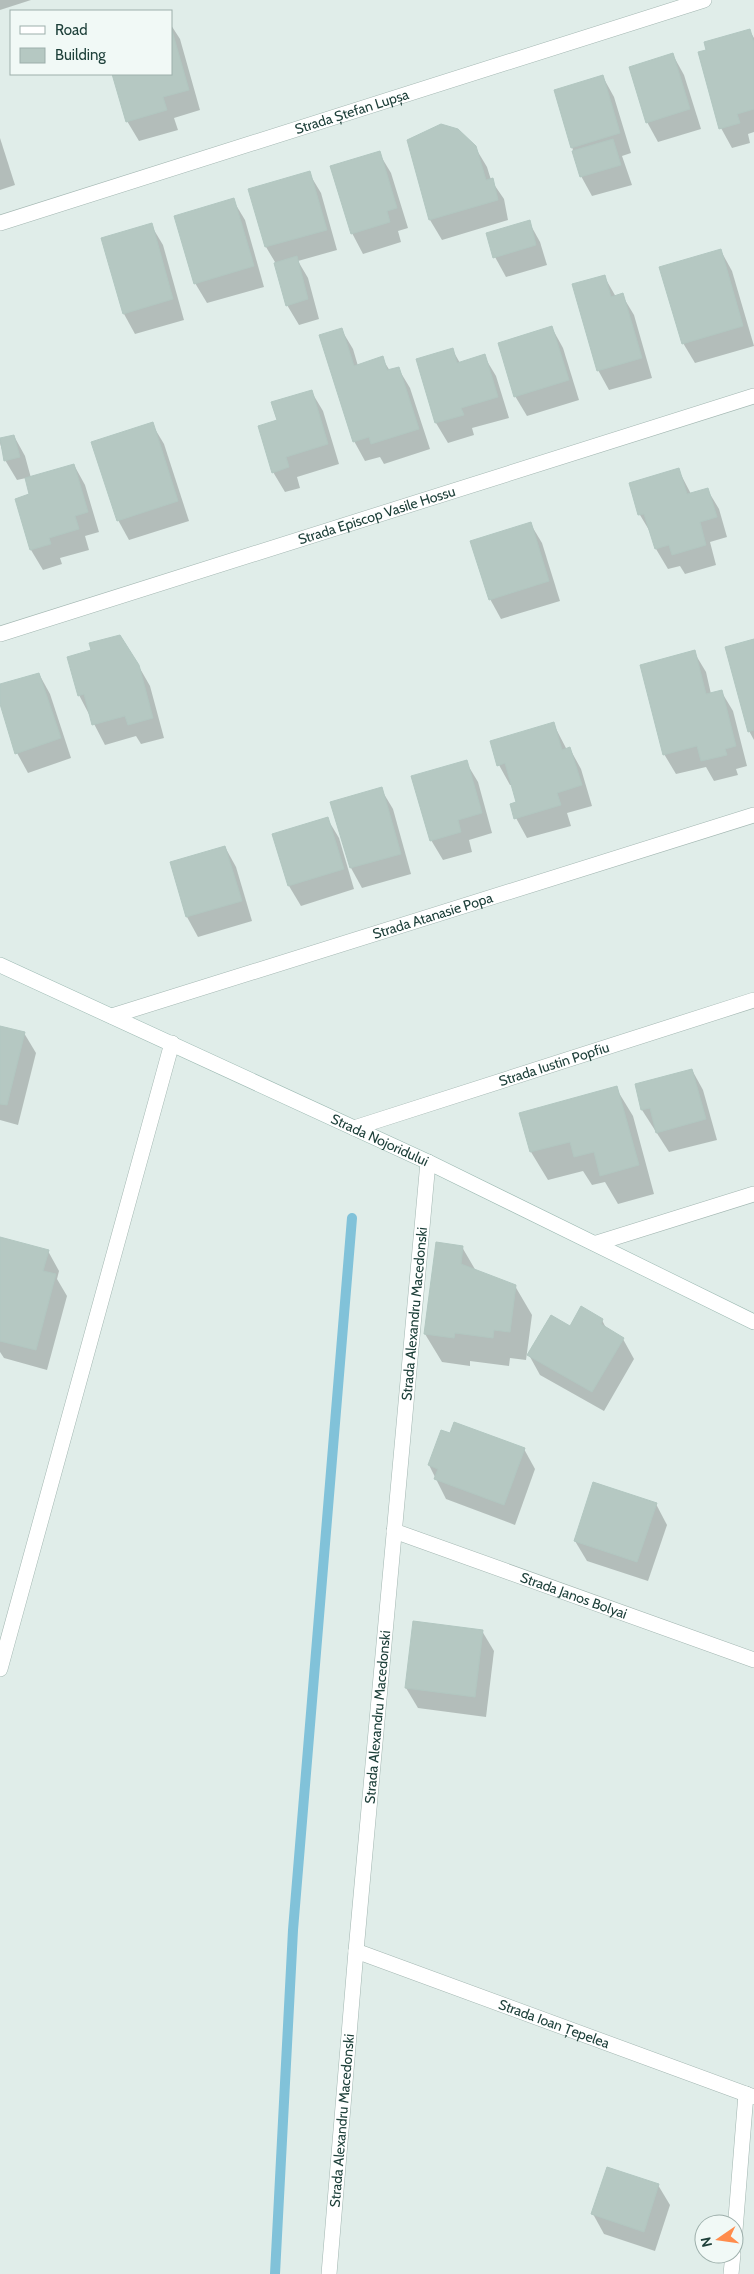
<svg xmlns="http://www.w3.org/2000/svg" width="754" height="2274" viewBox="0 0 754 2274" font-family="Cabin,sans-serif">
	<rect width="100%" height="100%" fill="#e0ede9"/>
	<g fill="#0003">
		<polygon points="0,0 31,0 0,10"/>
		<polygon points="171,25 180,39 200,110 174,118 178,130 139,141 127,121 113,74 171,74"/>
		<polygon points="750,31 754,38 754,132 748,134 750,143 732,148 721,128 707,50"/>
		<polygon points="673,55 684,75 701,129 658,142 647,122"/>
		<polygon points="603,77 614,97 631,153 622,156 632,185 592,196 581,176 572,147"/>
		<polygon points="0,138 15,185 0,190"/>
		<polygon points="408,140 475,147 487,167 491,180 504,199 508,220 442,240 430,220"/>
		<polygon points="379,153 391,173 408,228 398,231 401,242 363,254 352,233"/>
		<polygon points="309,173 321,193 337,250 298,261 308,278 319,319 299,325 287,305 275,262 266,247 250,190"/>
		<polygon points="233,200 245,220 264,287 207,303 195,283"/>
		<polygon points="529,222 540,242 547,265 506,277 495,257"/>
		<polygon points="151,225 163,245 184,320 135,334 124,314"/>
		<polygon points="721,251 732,271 754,346 695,363 683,343"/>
		<polygon points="604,276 616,297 622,295 634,315 652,378 609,390 598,370"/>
		<polygon points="552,328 563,348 579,400 527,416 515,396"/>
		<polygon points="341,329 353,349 358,366 382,358 390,371 398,368 410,388 430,449 384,464 380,457 365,461 354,441"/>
		<polygon points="452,349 460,363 484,356 496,376 509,418 472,428 474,435 448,443 436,423 417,360"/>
		<polygon points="311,391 323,411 339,464 297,477 300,488 285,492 273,472 278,421"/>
		<polygon points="152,424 164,444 189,521 129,540 118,520"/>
		<polygon points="14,436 25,456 31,478 74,465 85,485 99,532 85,536 89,550 60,558 62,564 43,570 31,550 16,499 31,495 26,478 17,480 5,460 0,443 0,439"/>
		<polygon points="678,469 691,494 707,489 719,509 727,537 710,542 716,565 685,574 680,566 668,569 656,549 652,535 640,515 631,483"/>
		<polygon points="530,523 542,543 560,601 501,619 490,599"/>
		<polygon points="754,641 754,740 749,731"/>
		<polygon points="694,652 706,672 711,694 721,691 733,711 747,766 736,769 738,775 714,781 706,767 676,774 664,754"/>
		<polygon points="138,665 150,686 164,738 141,744 136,736 105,745 79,695"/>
		<polygon points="39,674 50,694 71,758 28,773 17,753 0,699 0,685"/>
		<polygon points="553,723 567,750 570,749 581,769 592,806 567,813 571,826 527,838 516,818 518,803 513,785 510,785 499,765"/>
		<polygon points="466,762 478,782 492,833 469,840 472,852 443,860 431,840"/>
		<polygon points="381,789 393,809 411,874 362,888 351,868 332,803"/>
		<polygon points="327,818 339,838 354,889 301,906 289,886 273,835"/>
		<polygon points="225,847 236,867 252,921 198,937 187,917"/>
		<polygon points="0,1027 24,1033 36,1053 18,1125 0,1120"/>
		<polygon points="692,1070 703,1090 717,1140 669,1152 642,1110 636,1085"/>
		<polygon points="616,1088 633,1116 654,1194 618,1204 605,1182 592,1185 583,1171 548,1180 531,1152 521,1114"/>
		<polygon points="0,1238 48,1251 59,1271 57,1279 67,1296 47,1370 4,1358 0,1352"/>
		<polygon points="462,1247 476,1271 515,1286 532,1315 526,1360 510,1358 509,1366 470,1361 470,1366 442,1362 425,1334"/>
		<polygon points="602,1320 607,1330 623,1339 634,1359 604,1411 540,1375 529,1355 570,1328"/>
		<polygon points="524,1449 535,1469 515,1525 446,1499 429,1465"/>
		<polygon points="656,1504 667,1525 648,1581 587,1561 575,1541"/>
		<polygon points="482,1631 494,1651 486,1717 418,1708 406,1688"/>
		<polygon points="658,2185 670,2205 655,2251 604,2234 593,2214"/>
	</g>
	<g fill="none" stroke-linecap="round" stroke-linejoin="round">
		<polyline stroke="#81c2d9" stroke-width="10" points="275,2274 293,1930 352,1218"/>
	</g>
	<g fill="#b5c8c2" stroke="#b2c7c1">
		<polygon points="171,27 189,90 163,97 167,110 126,122 112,74 171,74"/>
		<polygon points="750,29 754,43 754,109 737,114 740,123 719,129 698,52 706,50 704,42"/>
		<polygon points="673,53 690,109 646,123 629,67"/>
		<polygon points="603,75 620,133 571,148 554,90"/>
		<polygon points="441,124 458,129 476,146 486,180 493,178 498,200 429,220 407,140"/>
		<polygon points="613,139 621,165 580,177 572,151"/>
		<polygon points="380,151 397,208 387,211 390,222 351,234 330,166"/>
		<polygon points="310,171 327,230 265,247 248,189"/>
		<polygon points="234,198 254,266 194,284 174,216"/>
		<polygon points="530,220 536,245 493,258 486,233"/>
		<polygon points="152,223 173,299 123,314 101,238"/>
		<polygon points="721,249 743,326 682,344 659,267"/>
		<polygon points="297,256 308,299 286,306 274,263"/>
		<polygon points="605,275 611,297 623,293 642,358 597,371 572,284"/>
		<polygon points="552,326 569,380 514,397 498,343"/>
		<polygon points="342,328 354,366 383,356 387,370 399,367 419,429 371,444 369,437 353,442 319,335"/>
		<polygon points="453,348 457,363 485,354 498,397 461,408 464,415 435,423 416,359"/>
		<polygon points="312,390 328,444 286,457 289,467 272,473 258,426 277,420 271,402"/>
		<polygon points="153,422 178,501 117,521 91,442"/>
		<polygon points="14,435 20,457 4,461 0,438"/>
		<polygon points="74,464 88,512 75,516 79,529 49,538 51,544 30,550 15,499 29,494 25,478"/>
		<polygon points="679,468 687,494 708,488 717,517 700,522 706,545 672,555 669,545 655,549 644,514 638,515 629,483"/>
		<polygon points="531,522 549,581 489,600 470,541"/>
		<polygon points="120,635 139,665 153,718 128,725 125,716 92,725 84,694 78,696 67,657 91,650 89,643"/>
		<polygon points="754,639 754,730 748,732 725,647"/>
		<polygon points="695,650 706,694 722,690 736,746 725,749 727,755 701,761 697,746 663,755 640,665"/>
		<polygon points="39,673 61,738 15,754 0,704 0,684"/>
		<polygon points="554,722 562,750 570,747 582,785 557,793 561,805 514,819 510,804 516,802 505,763 497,766 490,741"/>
		<polygon points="467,760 482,813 458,820 461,832 430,841 411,776"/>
		<polygon points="382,787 401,854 350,868 330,802"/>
		<polygon points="328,817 344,869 288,886 272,834"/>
		<polygon points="225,846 242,901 186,917 170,862"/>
		<polygon points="0,1026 25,1032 7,1105 0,1104"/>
		<polygon points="692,1069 706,1119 656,1133 650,1108 641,1110 635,1084"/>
		<polygon points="617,1086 639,1165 600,1176 594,1152 574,1157 570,1142 530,1152 519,1113"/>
		<polygon points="0,1237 49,1250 43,1271 56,1274 36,1350 0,1341"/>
		<polygon points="436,1242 463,1246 461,1264 516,1285 510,1332 494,1330 493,1338 455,1333 454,1338 424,1334"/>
		<polygon points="581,1306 603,1319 601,1324 624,1338 592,1392 527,1355 551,1315 570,1326"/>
		<polygon points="454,1422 525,1448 504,1505 434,1479 438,1469 428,1465 441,1430 450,1433"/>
		<polygon points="593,1482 657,1503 637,1562 574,1541"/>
		<polygon points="413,1621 483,1630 475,1697 405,1688"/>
		<polygon points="607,2167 659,2184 644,2232 591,2214"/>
	</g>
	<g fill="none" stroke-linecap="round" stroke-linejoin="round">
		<g stroke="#a2b6b1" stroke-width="16">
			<g id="street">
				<path id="s1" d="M0,223L704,0"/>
				<path id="s2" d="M0,634L754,396"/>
				<path id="s3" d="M112,1016L754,815"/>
				<path id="s4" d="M354,1128L754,1000"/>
				<polyline points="597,1243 754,1194"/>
				<path id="s5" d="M394,1531L754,1660"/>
				<polyline points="0,1669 172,1043"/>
				<path id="s6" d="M356,1951L754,2097"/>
				<polyline points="734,2243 746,2094"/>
				<path id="s7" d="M329,2274L356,1951L428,1162"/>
				<polyline points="731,2274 733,2254"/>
			</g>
		</g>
		<g stroke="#9dbab3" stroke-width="16">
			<g id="secondary">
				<path id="s8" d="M0,965L428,1162L754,1322"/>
			</g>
		</g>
		<use href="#street" stroke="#fff" stroke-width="15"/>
		<use href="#secondary" stroke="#fff" stroke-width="15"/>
	</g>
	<g text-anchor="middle" stroke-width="4" stroke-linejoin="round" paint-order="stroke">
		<g font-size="14" fill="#1e403a" stroke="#f1f9f6">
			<text dy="5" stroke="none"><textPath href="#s1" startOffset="369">Strada Ștefan Lupșa</textPath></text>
			<text dy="5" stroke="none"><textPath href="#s2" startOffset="395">Strada Episcop Vasile Hossu</textPath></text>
			<text dy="5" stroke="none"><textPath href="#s3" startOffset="336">Strada Atanasie Popa</textPath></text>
			<text dy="5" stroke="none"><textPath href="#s4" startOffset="210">Strada Iustin Popfiu</textPath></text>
			<text dy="5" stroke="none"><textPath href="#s8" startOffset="418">Strada Nojoridului</textPath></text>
			<text dy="5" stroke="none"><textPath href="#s7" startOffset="964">Strada Alexandru Macedonski</textPath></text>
			<text dy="5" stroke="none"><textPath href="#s5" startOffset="191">Strada Janos Bolyai</textPath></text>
			<text dy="5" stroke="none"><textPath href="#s7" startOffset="559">Strada Alexandru Macedonski</textPath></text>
			<text dy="5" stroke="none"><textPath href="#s6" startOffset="211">Strada Ioan Țepelea</textPath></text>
			<text dy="5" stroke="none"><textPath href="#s7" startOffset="154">Strada Alexandru Macedonski</textPath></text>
		</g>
	</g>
	<rect x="10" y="10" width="162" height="65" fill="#f1f9f6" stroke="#9dafab"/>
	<rect x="20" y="26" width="25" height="8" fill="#ffffff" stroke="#9dafab"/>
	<text x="55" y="35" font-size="15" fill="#1e403a">Road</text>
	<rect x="20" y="48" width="25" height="15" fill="#b5c8c2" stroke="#9dafab"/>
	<text x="55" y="60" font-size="15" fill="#1e403a">Building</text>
	<g transform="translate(719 2239) rotate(257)"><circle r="24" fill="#f1f9f6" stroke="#9dafab"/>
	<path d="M0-4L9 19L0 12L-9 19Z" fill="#ff8c4c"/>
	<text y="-8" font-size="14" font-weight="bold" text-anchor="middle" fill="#1e403a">N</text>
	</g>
</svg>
